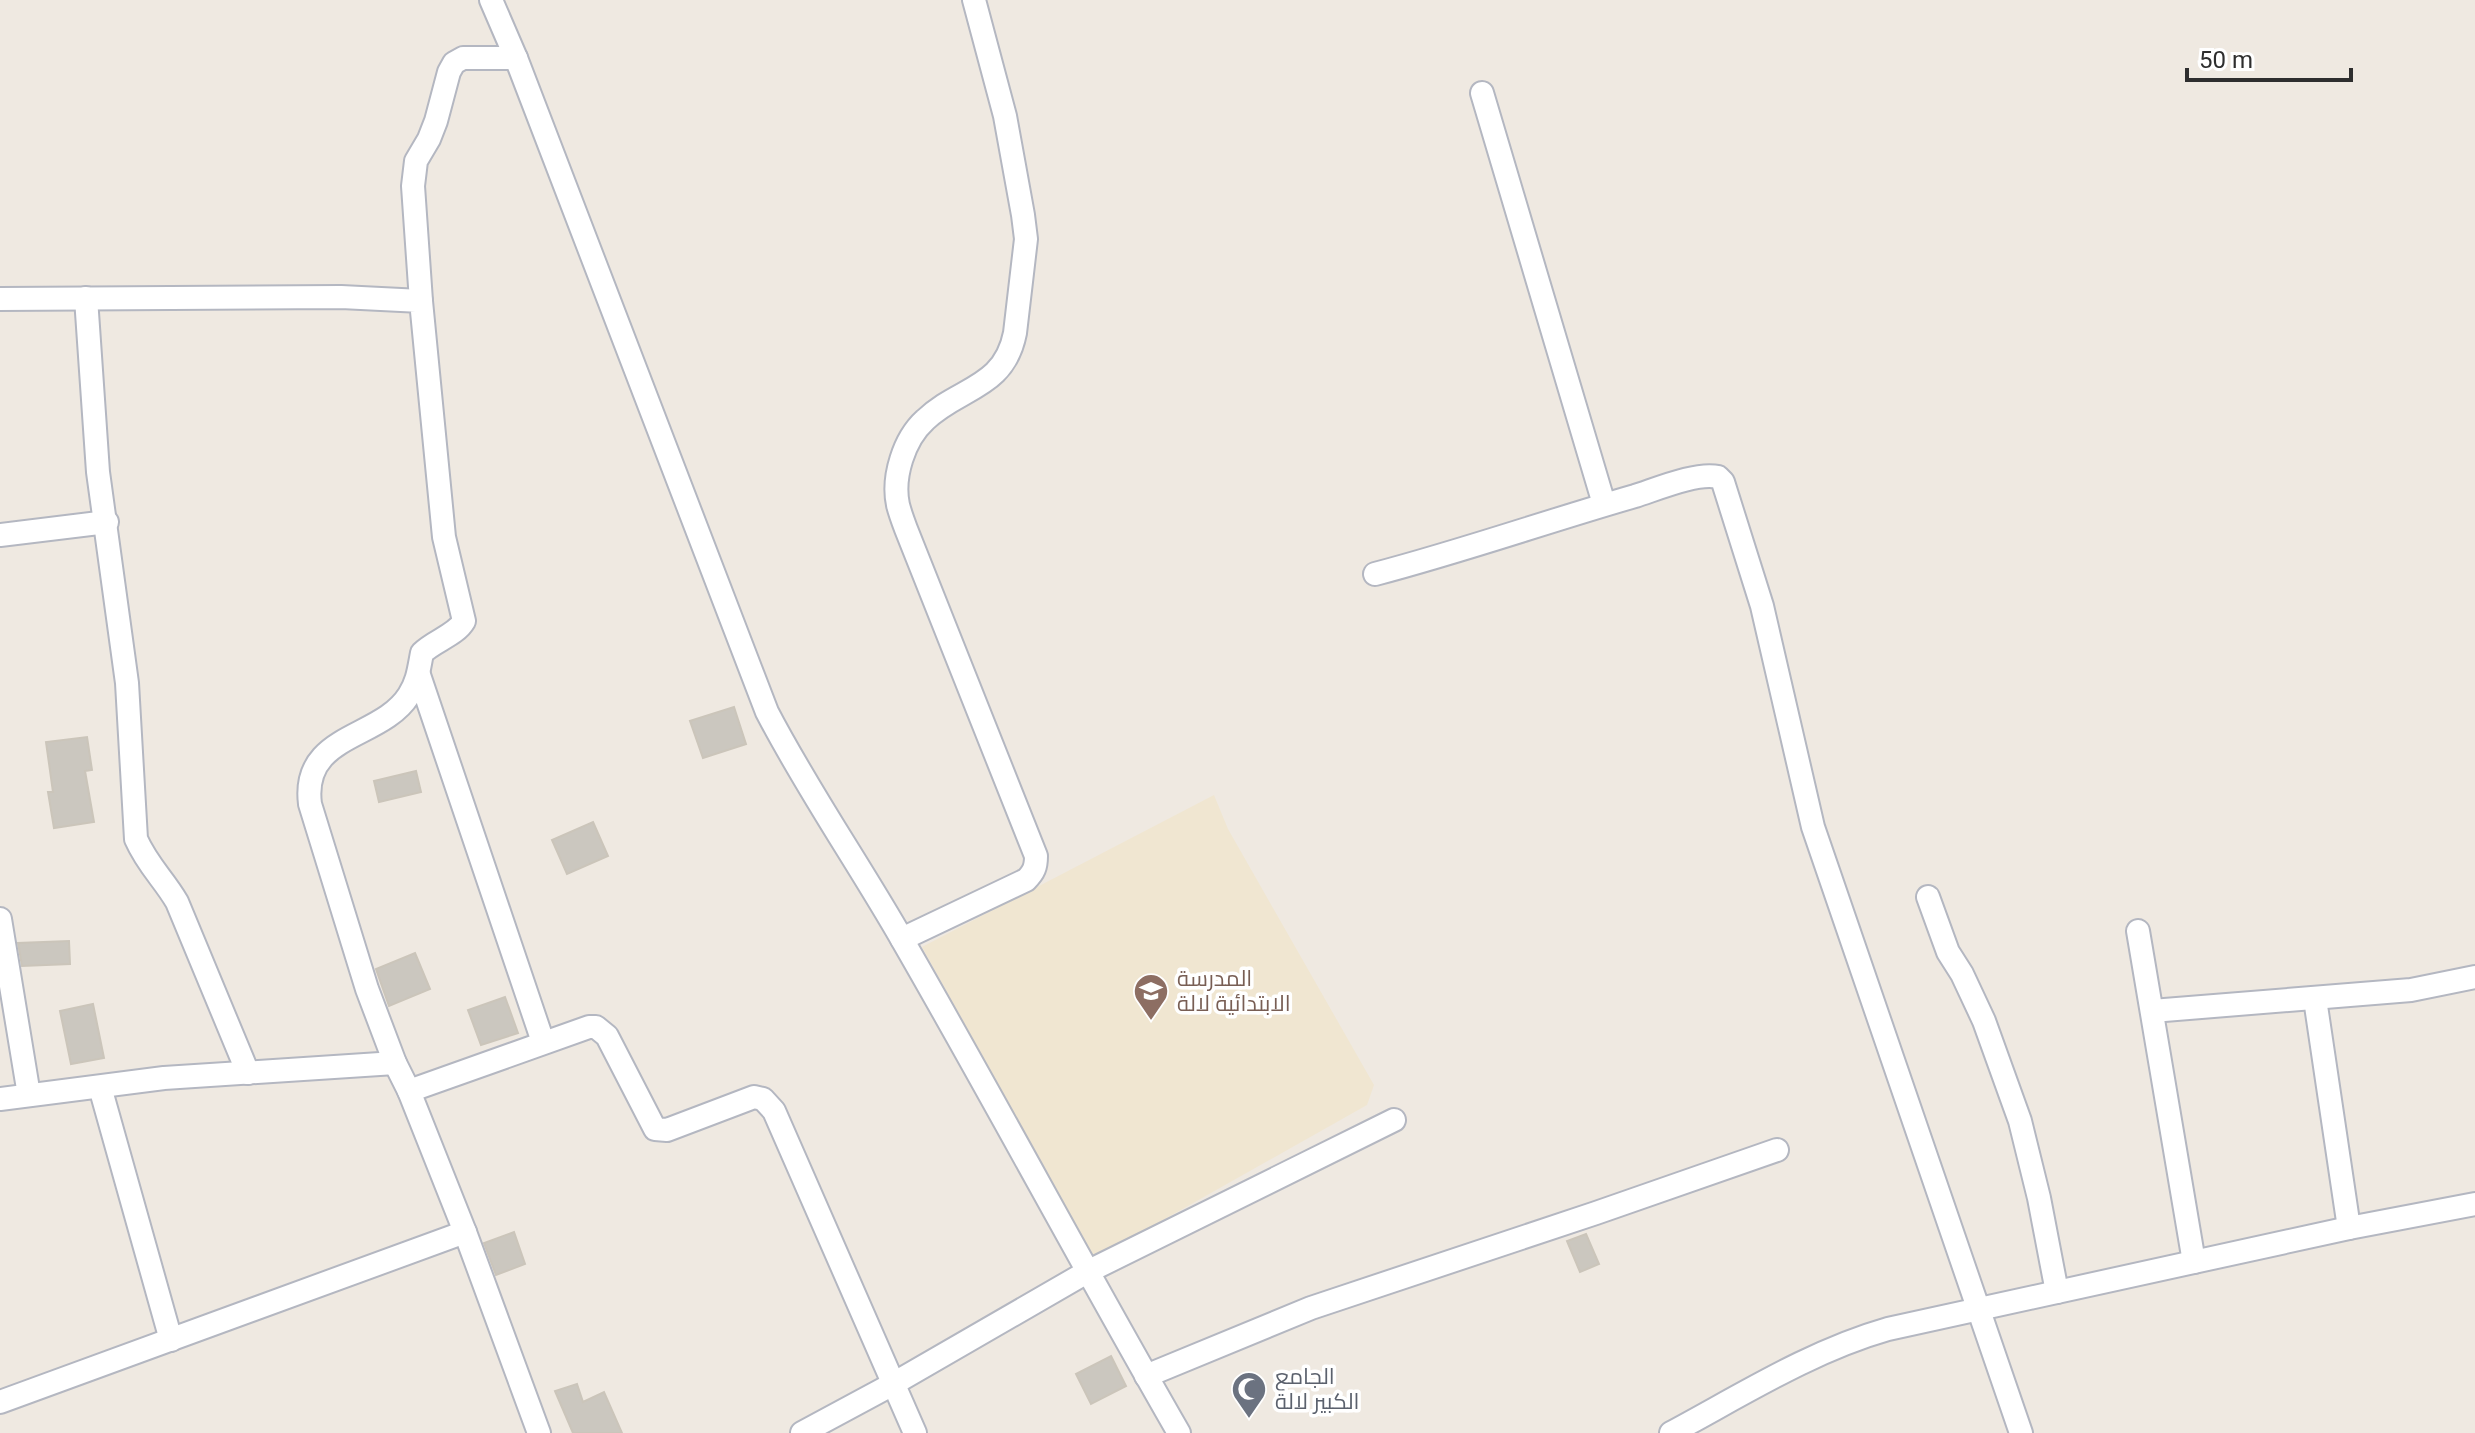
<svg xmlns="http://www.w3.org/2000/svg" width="2475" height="1433" viewBox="0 0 2475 1433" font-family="Roboto,Cairo,sans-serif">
	<rect width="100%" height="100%" fill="#efe9e1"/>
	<polygon fill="#f0e6d1" points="1214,795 1228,829 1374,1085 1367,1105 1094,1259 922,947"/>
	<g fill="#cbc7bf" stroke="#cbc5ba" stroke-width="2">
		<polygon points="734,707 746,744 703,758 690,721"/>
		<polygon points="87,737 92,770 85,771 94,822 54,828 48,792 53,792 46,742"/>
		<polygon points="416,771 421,792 379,802 374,781"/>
		<polygon points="593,822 608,856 567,874 552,840"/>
		<polygon points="69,941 70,964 22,966 18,943"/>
		<polygon points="415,953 430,989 389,1006 376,969"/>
		<polygon points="505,997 518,1033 481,1045 468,1010"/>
		<polygon points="93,1004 104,1058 71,1064 60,1011"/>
		<polygon points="514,1232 525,1264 496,1275 484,1243"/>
		<polygon points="1586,1234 1599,1264 1580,1272 1567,1241"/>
		<polygon points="1111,1356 1126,1386 1091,1404 1076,1374"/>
		<polygon points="577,1384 583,1402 604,1392 622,1433 573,1433 555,1391"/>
	</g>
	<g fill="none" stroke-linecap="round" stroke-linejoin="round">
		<g stroke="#b4b7c1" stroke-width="26">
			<g id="minor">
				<path d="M491,0L516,58L767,712C808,791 859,864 903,941C997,1104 1085,1270 1179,1433"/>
				<polyline points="1482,93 1604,504"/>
				<path d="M86,298L98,472L127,683L136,839C148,866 163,878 177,902L248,1073"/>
				<path d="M0,299L341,297L421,301L444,537L464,621C456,635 434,641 422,653C419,668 418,681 409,695C381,740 301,733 310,804L367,989L395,1063L409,1091L465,1232L539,1433"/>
				<polyline points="421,301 413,186 416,161 429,139 436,121 449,72 454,63 463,58 516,58"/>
				<polyline points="0,535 107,522"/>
				<path d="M1375,574C1463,551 1548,521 1635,496C1657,489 1697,472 1718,477L1723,482L1762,606L1813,827L2021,1433"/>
				<polyline points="419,675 543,1042"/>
				<polyline points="1928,897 1948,952 1962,974 1984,1021 2020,1121 2039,1198 2057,1292"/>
				<polyline points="0,919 29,1095"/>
				<polyline points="2138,931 2194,1262"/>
				<path d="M902,939L1026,880C1034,872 1036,867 1036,856L906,529C903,521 900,513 898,505C892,477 904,439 925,420C959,387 1004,389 1015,333L1026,239L1023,215L1005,116L974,0"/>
				<polyline points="2315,999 2349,1228"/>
				<polyline points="2152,1011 2411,990 2475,977"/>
				<polyline points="100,1087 171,1340"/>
				<polyline points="409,1091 589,1027 596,1027 607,1036 655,1129 667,1130 754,1097 763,1099 774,1111 915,1433"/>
				<polyline points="0,1099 164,1078 395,1063"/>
				<polyline points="1146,1376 1311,1308 1596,1213 1777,1150"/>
				<polyline points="0,1402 465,1232"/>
				<polyline points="802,1433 893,1384 1087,1272 1394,1120"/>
				<path d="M1671,1433C1742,1395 1811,1351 1888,1329L2349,1228L2475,1204"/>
			</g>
		</g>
		<use href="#minor" stroke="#fff" stroke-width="22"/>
	</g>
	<defs>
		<g id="school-pin" transform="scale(1.8)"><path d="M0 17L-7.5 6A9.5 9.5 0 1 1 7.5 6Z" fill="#8d6e63" stroke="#fff"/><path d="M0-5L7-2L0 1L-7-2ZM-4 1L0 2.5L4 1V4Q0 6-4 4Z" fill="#fff"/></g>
		<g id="mosque-pin" transform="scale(1.8)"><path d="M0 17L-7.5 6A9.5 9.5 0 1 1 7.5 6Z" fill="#6b7280" stroke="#fff"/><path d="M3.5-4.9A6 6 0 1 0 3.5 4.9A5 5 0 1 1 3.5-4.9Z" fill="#fff"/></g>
	</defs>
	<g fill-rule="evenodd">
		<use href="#school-pin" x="1151" y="991"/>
		<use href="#mosque-pin" x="1249" y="1389"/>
	</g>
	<g text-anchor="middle" stroke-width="7" stroke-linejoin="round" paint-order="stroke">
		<g font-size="22" fill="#785e54" stroke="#fff" text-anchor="start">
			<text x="1177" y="986">المدرسة<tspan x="1177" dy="25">الابتدائية لالة</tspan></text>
		</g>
		<g font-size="22" fill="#5b616d" stroke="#fff" text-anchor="start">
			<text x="1275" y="1384">الجامع<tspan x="1275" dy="25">الكبير لالة</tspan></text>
		</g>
	</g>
	<path d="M2187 68v12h164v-12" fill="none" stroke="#2e2e2e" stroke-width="4"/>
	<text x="2199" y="68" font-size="24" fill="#2e2e2e" stroke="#ffffff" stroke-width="6" paint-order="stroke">50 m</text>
</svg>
